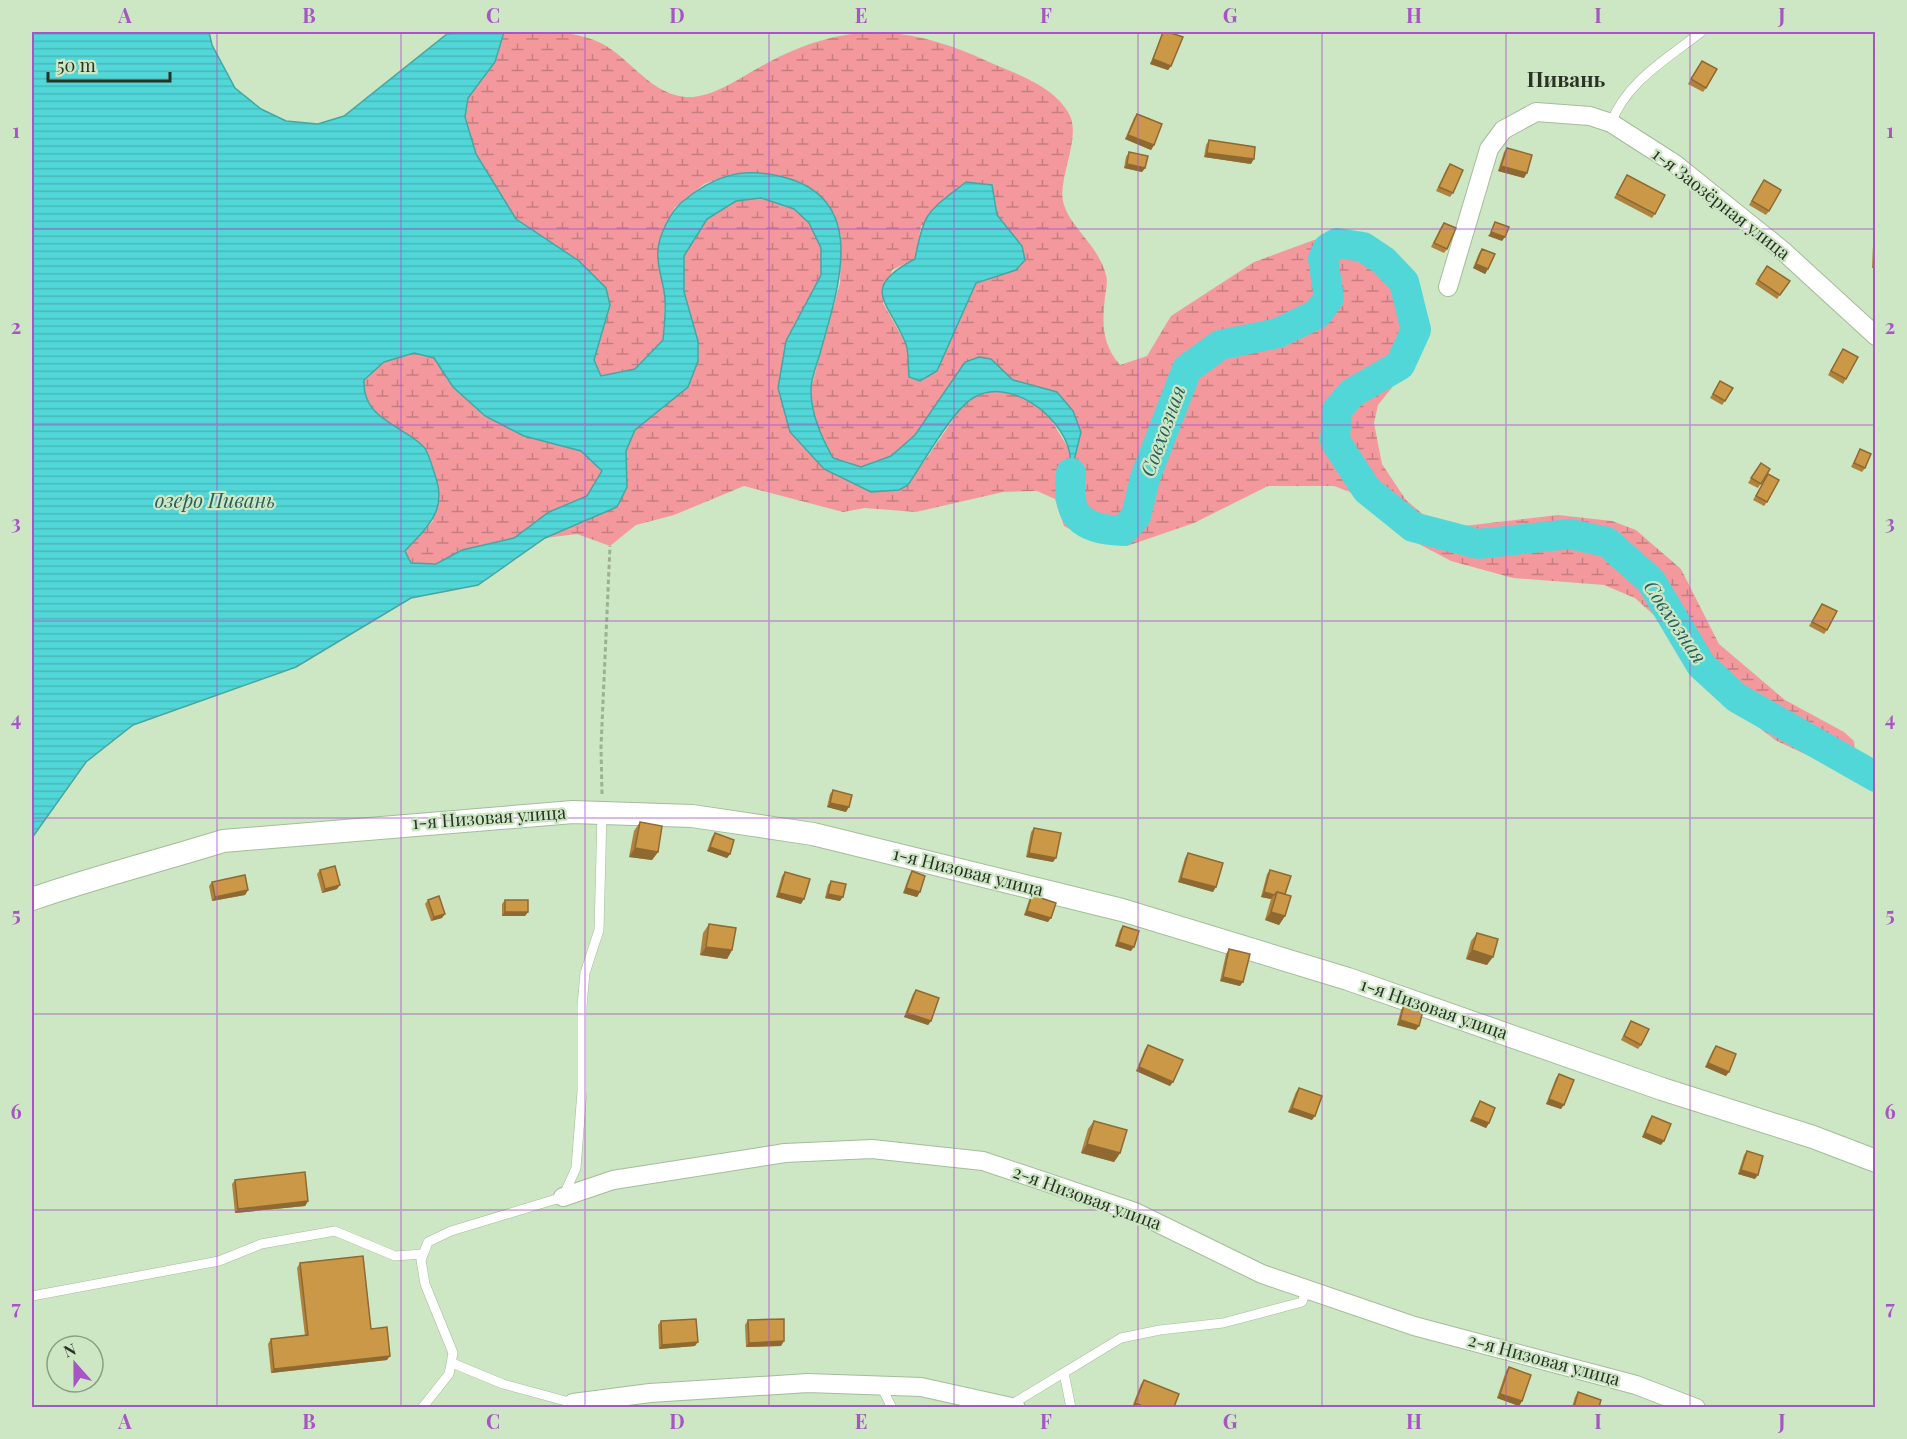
<svg xmlns="http://www.w3.org/2000/svg" width="1907" height="1439" viewBox="0 0 1907 1439" font-family="'Playfair Display',serif">
	<defs>
		<pattern id="wetland-marsh" width="20" height="14" patternUnits="userSpaceOnUse" patternTransform="scale(1.5)"><rect width="20" height="14" fill="#f3999e"/><path d="M1 5h8M5 5V1M11 12h8M15 12V8" fill="none" stroke="#c57d81"/></pattern>
		<pattern id="water-rules" width="6" height="5" patternUnits="userSpaceOnUse" patternTransform="scale(1.5)"><rect width="6" height="5" fill="#52d7d9"/><path d="M0 2.5h6" fill="none" stroke="#48b9ba"/></pattern>
	</defs>
	<rect width="100%" height="100%" fill="#cde6c3"/>
	<g fill="url(#wetland-marsh)" fill-rule="evenodd">
		<path d="M504,32C535,32 565,29 594,40C628,53 647,93 685,97C711,99 738,79 760,67C843,21 904,23 989,62C1016,74 1052,85 1068,112C1083,135 1058,176 1063,201C1068,226 1098,244 1106,275C1108,282 1106,290 1105,297C1102,324 1102,344 1120,365L1147,356L1171,316L1254,262L1314,240L1354,233L1390,257L1410,284L1423,330L1410,365L1378,405L1374,423L1382,464L1406,500L1426,517L1455,527L1558,515L1612,521L1636,530L1681,569L1719,644L1785,700L1844,732L1854,741L1855,750L1847,762L1828,765L1775,740L1732,706L1697,670L1667,627L1635,598L1604,585L1513,578L1451,561L1404,536L1350,492L1334,486H1268L1194,523L1127,546L1085,537L1064,526L1055,499L1037,491L1003,492L916,512L865,508L843,512L744,486L674,515L636,525L610,546L577,534L545,538L617,506L627,487L626,451L635,430L688,387L698,341L684,292V256L707,219L736,201L761,198L794,209L809,223L821,248V275L786,341L824,469L899,490L908,485L959,411L973,398L992,390L1011,393L1045,410L1069,449L1071,471L1081,432L1057,392L1013,380L991,359L965,362L915,435L891,456L861,467L833,458L815,424L811,388L840,283L841,236L834,213L731,174L704,184L674,208L658,249L665,300L663,340L635,369L601,376L594,360L610,305L579,261L516,219L476,154L465,117L468,98L495,62ZM992,186L997,215L1022,246L1016,270L976,283L937,371L909,377L907,346L883,303L892,270L915,259L921,226Z"/>
		<path d="M414,353L434,358L453,387L524,436L581,451L602,471L587,496L549,512L514,538L462,550L436,564L411,563L405,551L433,521L424,447C399,430 363,415 364,380L384,362Z"/>
	</g>
	<g fill="url(#water-rules)" stroke="#46a6a3" stroke-width="1.5" fill-rule="evenodd">
		<path d="M32,32H209L212,45L235,88L261,109L286,121L318,124L344,116L447,34L456,32H504L495,62L468,98L465,117L476,154L516,219L579,261L606,288L610,305L594,360L601,376L635,369L663,340C664,327 666,313 665,299C664,283 656,265 658,250C659,235 671,211 682,202C712,177 739,167 779,176C870,196 839,285 821,350C818,362 811,377 811,389C811,415 821,436 833,458L861,467L891,456L915,435L965,362L979,357L991,359L1013,380L1057,392L1073,411L1081,432L1071,473C1070,466 1071,457 1069,450C1060,415 1009,376 973,398C952,411 923,463 908,485L899,490L871,492L824,469L790,432L778,388L786,341L821,275V248L809,223L794,209L761,198L736,201L707,219L684,256V292L698,341V361L688,387L635,430L626,451L627,487L617,507L545,538L478,585L411,598L296,667L133,725L86,762L32,838ZM414,353L434,358L453,387L485,416L524,436L581,451L602,471L587,496L549,512L514,538L462,550L436,564L411,563L405,551C427,527 448,511 435,475C432,467 429,451 422,445C399,424 362,418 364,380L384,362Z"/>
		<path d="M966,182L992,185L997,215L1022,246L1025,260L1016,270L976,283L937,371L920,381L909,377C908,367 909,353 906,344C889,301 858,289 915,259C924,210 928,212 966,182Z"/>
	</g>
	<g fill="none" stroke-linecap="round" stroke-linejoin="round">
		<path stroke="#52d7d9" stroke-width="30" d="M1071,473C1066,516 1080,529 1123,531L1136,516L1145,478L1187,369L1220,345L1278,333L1317,314L1329,298L1323,259L1328,248L1337,243L1363,247L1384,261L1404,282L1416,330L1400,365L1352,393L1337,410L1335,441L1367,490L1413,527L1478,544L1570,534L1607,542L1651,581L1701,665L1737,698L1876,777"/>
		<g stroke="#a4bc9a" stroke-width="10">
			<g id="service">
				<path d="M1611,123C1627,81 1667,59 1701,32"/>
				<polyline points="32,1296 219,1261 261,1244 335,1231 395,1256 422,1254"/>
				<polyline points="452,1363 503,1384 573,1403"/>
				<polyline points="1064,1373 1071,1408"/>
				<polyline points="881,1386 892,1408"/>
				<polyline points="1009,1406 1121,1338 1160,1330 1223,1323 1302,1302 1307,1289"/>
				<polyline points="422,1408 449,1374 453,1353 425,1284 421,1260 428,1242 451,1231 563,1197 576,1168 582,1091 582,1006 585,973 599,930 602,814"/>
			</g>
		</g>
		<g stroke="#a4bc9a" stroke-width="20">
			<g id="minor">
				<polyline points="1448,287 1489,149 1503,130 1536,112 1590,116 1611,123 1675,164 1782,250 1876,336"/>
				<polyline points="563,1197 613,1180 785,1153 872,1149 983,1161 1135,1212 1262,1274 1414,1326 1636,1385 1696,1408"/>
				<polyline points="573,1403 650,1393 808,1383 921,1387 1016,1408"/>
			</g>
		</g>
		<g stroke="#a4bc9a" stroke-width="24">
			<path id="tertiary" d="M32,899C95,877 159,861 223,841L573,812L692,816L813,834L1122,910L1348,979L1662,1089L1813,1137L1876,1161"/>
		</g>
		<g stroke="#9cb093" stroke-width="3" stroke-dasharray="4.5 3" stroke-linecap="butt">
			<polyline points="446,32 447,34"/>
			<polyline points="602,794 601,747 610,546"/>
		</g>
		<use href="#service" stroke="#fff" stroke-width="9"/>
		<use href="#minor" stroke="#fff" stroke-width="18"/>
		<use href="#tertiary" stroke="#fff" stroke-width="22"/>
	</g>
	<g fill="#af833e">
		<polygon points="1163,32 1168,32 1171,66 1168,70 1150,64"/>
		<polygon points="1699,65 1706,88 1703,92 1688,84"/>
		<polygon points="1137,114 1154,145 1151,150 1125,139 1134,118"/>
		<polygon points="1209,140 1251,164 1204,157 1206,145"/>
		<polygon points="1507,148 1524,178 1498,171 1504,152"/>
		<polygon points="1129,152 1145,168 1142,172 1124,168 1126,157"/>
		<polygon points="1450,164 1453,193 1450,197 1436,191 1447,168"/>
		<polygon points="1627,175 1655,214 1652,218 1614,198"/>
		<polygon points="1761,184 1769,211 1766,215 1749,205"/>
		<polygon points="1444,223 1447,249 1444,253 1431,247 1441,227"/>
		<polygon points="1875,242 1875,268 1872,268 1873,246"/>
		<polygon points="1482,249 1488,269 1485,274 1473,268 1479,253"/>
		<polygon points="1767,266 1790,281 1777,299 1755,284"/>
		<polygon points="1843,349 1846,379 1843,384 1828,375"/>
		<polygon points="1720,381 1725,401 1722,405 1710,398"/>
		<polygon points="1860,449 1865,468 1862,472 1851,467"/>
		<polygon points="1761,463 1770,469 1758,488 1748,483"/>
		<polygon points="1768,474 1767,502 1764,506 1753,500"/>
		<polygon points="1822,604 1827,630 1824,634 1809,626"/>
		<polygon points="833,790 846,812 827,807 830,794"/>
		<polygon points="640,822 658,852 652,860 629,857 634,831"/>
		<polygon points="1034,828 1053,862 1026,857 1031,832"/>
		<polygon points="715,833 730,854 727,858 707,851 712,837"/>
		<polygon points="1188,853 1213,892 1178,882 1185,858"/>
		<polygon points="320,870 337,889 322,893 317,874"/>
		<polygon points="1270,870 1285,894 1285,916 1279,925 1265,920 1271,899 1261,897 1267,874"/>
		<polygon points="912,871 920,892 917,897 903,893 909,876"/>
		<polygon points="785,872 801,904 776,897 782,876"/>
		<polygon points="831,881 840,901 825,898 828,885"/>
		<polygon points="212,882 248,890 245,895 212,901 209,886"/>
		<polygon points="1032,895 1048,922 1024,915 1029,900"/>
		<polygon points="428,900 442,918 431,921 425,904"/>
		<polygon points="505,900 528,912 525,916 502,916 502,904"/>
		<polygon points="709,924 732,950 727,959 700,955 703,933"/>
		<polygon points="1123,926 1131,951 1115,946 1120,930"/>
		<polygon points="1477,933 1487,965 1466,959 1471,941"/>
		<polygon points="1229,949 1240,986 1220,981 1226,954"/>
		<polygon points="916,990 931,1021 928,1025 904,1017 913,994"/>
		<polygon points="1404,1005 1416,1030 1397,1025 1401,1010"/>
		<polygon points="1631,1021 1641,1045 1638,1049 1621,1040"/>
		<polygon points="1148,1045 1170,1086 1136,1071 1145,1049"/>
		<polygon points="1716,1046 1726,1076 1705,1067 1713,1050"/>
		<polygon points="1559,1074 1561,1109 1546,1104 1556,1078"/>
		<polygon points="1299,1088 1312,1120 1288,1112 1296,1092"/>
		<polygon points="1480,1101 1489,1123 1486,1128 1470,1121 1477,1106"/>
		<polygon points="1652,1116 1661,1145 1642,1137 1649,1120"/>
		<polygon points="1094,1121 1120,1153 1114,1162 1081,1153 1088,1129"/>
		<polygon points="1747,1151 1755,1179 1738,1174 1744,1155"/>
		<polygon points="235,1180 308,1201 305,1206 235,1213 232,1184"/>
		<polygon points="300,1263 371,1329 387,1360 271,1373 268,1344 271,1339 305,1336 297,1268"/>
		<polygon points="748,1320 781,1346 746,1347 745,1325"/>
		<polygon points="661,1321 695,1346 659,1349 658,1325"/>
		<polygon points="1509,1367 1522,1401 1519,1406 1497,1398 1506,1371"/>
		<polygon points="1144,1380 1174,1407 1132,1407 1141,1384"/>
		<polygon points="1578,1392 1599,1407 1572,1407 1575,1397"/>
	</g>
	<g fill="#8e6a32">
		<polygon points="1153,59 1171,66 1168,70 1150,64"/>
		<polygon points="1128,135 1154,145 1151,150 1125,139"/>
		<polygon points="1207,153 1254,159 1251,164 1204,157"/>
		<polygon points="1127,164 1145,168 1142,172 1124,168"/>
		<polygon points="1501,166 1527,173 1524,178 1498,171"/>
		<polygon points="1491,232 1505,237 1502,241 1488,236"/>
		<polygon points="1476,264 1488,269 1485,274 1473,268"/>
		<polygon points="830,803 849,807 846,812 827,807"/>
		<polygon points="710,847 730,854 727,858 707,851"/>
		<polygon points="635,848 658,852 652,860 629,857"/>
		<polygon points="1029,853 1056,858 1053,862 1026,857"/>
		<polygon points="1181,878 1216,887 1213,892 1178,882"/>
		<polygon points="340,885 337,889 322,893 325,889"/>
		<polygon points="906,888 920,892 917,897 903,893"/>
		<polygon points="248,890 245,895 212,901 215,897"/>
		<polygon points="1264,892 1274,895 1271,899 1261,897"/>
		<polygon points="779,893 804,899 801,904 776,897"/>
		<polygon points="828,894 843,897 840,901 825,898"/>
		<polygon points="1027,911 1051,918 1048,922 1024,915"/>
		<polygon points="505,912 528,912 525,916 502,916"/>
		<polygon points="1271,912 1285,916 1279,925 1265,920"/>
		<polygon points="445,914 442,918 431,921 434,917"/>
		<polygon points="1118,942 1134,947 1131,951 1115,946"/>
		<polygon points="706,947 732,950 727,959 700,955"/>
		<polygon points="1472,950 1493,957 1487,965 1466,959"/>
		<polygon points="1223,977 1243,982 1240,986 1220,981"/>
		<polygon points="907,1013 931,1021 928,1025 904,1017"/>
		<polygon points="1400,1020 1419,1026 1416,1030 1397,1025"/>
		<polygon points="1708,1063 1729,1072 1726,1076 1705,1067"/>
		<polygon points="1139,1067 1173,1082 1170,1086 1136,1071"/>
		<polygon points="1549,1099 1564,1105 1561,1109 1546,1104"/>
		<polygon points="1292,1108 1315,1116 1312,1120 1288,1112"/>
		<polygon points="1473,1117 1489,1123 1486,1128 1470,1121"/>
		<polygon points="1645,1133 1664,1141 1661,1145 1642,1137"/>
		<polygon points="1087,1144 1120,1153 1114,1162 1081,1153"/>
		<polygon points="1741,1170 1758,1175 1755,1179 1738,1174"/>
		<polygon points="308,1201 305,1206 235,1213 238,1209"/>
		<polygon points="784,1341 781,1346 746,1347 749,1343"/>
		<polygon points="698,1342 695,1346 659,1349 662,1345"/>
		<polygon points="390,1356 387,1360 271,1373 274,1369"/>
		<polygon points="1500,1394 1522,1401 1519,1406 1497,1398"/>
		<polygon points="1135,1403 1145,1407 1132,1407"/>
	</g>
	<g fill="#cb9848" stroke="#8e6a32" stroke-width="1.5">
		<polygon points="1163,32 1168,32 1183,37 1171,66 1153,59"/>
		<polygon points="1702,61 1717,69 1706,88 1691,79"/>
		<polygon points="1137,114 1162,124 1154,145 1128,135"/>
		<polygon points="1209,140 1255,147 1254,159 1207,153"/>
		<polygon points="1507,148 1532,155 1527,173 1501,166"/>
		<polygon points="1129,152 1148,156 1145,168 1127,164"/>
		<polygon points="1450,164 1463,170 1453,193 1439,187"/>
		<polygon points="1627,175 1665,195 1655,214 1617,194"/>
		<polygon points="1764,180 1781,190 1769,211 1752,201"/>
		<polygon points="1495,222 1509,227 1505,237 1491,232"/>
		<polygon points="1444,223 1456,228 1447,249 1434,243"/>
		<polygon points="1482,249 1495,254 1488,269 1476,264"/>
		<polygon points="1767,266 1790,281 1780,295 1758,280"/>
		<polygon points="1843,349 1858,357 1846,379 1831,371"/>
		<polygon points="1720,381 1733,388 1725,401 1713,394"/>
		<polygon points="1860,449 1871,454 1865,468 1854,463"/>
		<polygon points="1761,463 1770,469 1761,484 1751,478"/>
		<polygon points="1768,474 1779,480 1767,502 1756,496"/>
		<polygon points="1822,604 1837,611 1827,630 1812,622"/>
		<polygon points="833,790 852,795 849,807 830,803"/>
		<polygon points="640,822 662,826 658,852 635,848"/>
		<polygon points="1034,828 1061,833 1056,858 1029,853"/>
		<polygon points="715,833 734,840 730,854 710,847"/>
		<polygon points="1188,853 1223,863 1216,887 1181,878"/>
		<polygon points="335,866 340,885 325,889 320,870"/>
		<polygon points="1270,870 1291,876 1285,894 1277,892 1274,895 1264,892"/>
		<polygon points="912,871 925,876 920,892 906,888"/>
		<polygon points="785,872 810,879 804,899 779,893"/>
		<polygon points="245,875 248,890 215,897 212,882"/>
		<polygon points="831,881 846,884 843,897 828,894"/>
		<polygon points="1277,892 1291,896 1285,916 1271,912"/>
		<polygon points="1032,895 1056,903 1051,918 1027,911"/>
		<polygon points="439,896 445,914 434,917 428,900"/>
		<rect x="505" y="900" width="23" height="12"/>
		<polygon points="709,924 736,928 732,950 706,947"/>
		<polygon points="1123,926 1139,931 1134,947 1118,942"/>
		<polygon points="1477,933 1498,939 1493,957 1472,950"/>
		<polygon points="1229,949 1250,954 1243,982 1223,977"/>
		<polygon points="916,990 939,998 931,1021 907,1013"/>
		<polygon points="1404,1005 1423,1011 1419,1026 1400,1020"/>
		<polygon points="1631,1021 1649,1029 1641,1045 1624,1036"/>
		<polygon points="1148,1045 1183,1060 1173,1082 1139,1067"/>
		<polygon points="1716,1046 1736,1054 1729,1072 1708,1063"/>
		<polygon points="1559,1074 1574,1080 1564,1105 1549,1099"/>
		<polygon points="1299,1088 1322,1096 1315,1116 1292,1108"/>
		<polygon points="1480,1101 1495,1108 1489,1123 1473,1117"/>
		<polygon points="1652,1116 1671,1124 1664,1141 1645,1133"/>
		<polygon points="1094,1121 1127,1130 1120,1153 1087,1144"/>
		<polygon points="1747,1151 1763,1156 1758,1175 1741,1170"/>
		<polygon points="305,1172 308,1201 238,1209 235,1180"/>
		<polygon points="363,1256 371,1329 387,1327 390,1356 274,1369 271,1339 308,1335 300,1263"/>
		<polygon points="696,1319 698,1342 662,1345 661,1321"/>
		<polygon points="784,1319 784,1341 749,1343 748,1320"/>
		<polygon points="1509,1367 1531,1375 1522,1401 1500,1394"/>
		<polygon points="1144,1380 1179,1394 1174,1407 1145,1407 1135,1403"/>
		<polygon points="1578,1392 1601,1400 1599,1407 1574,1407"/>
	</g>
	<path fill="none" stroke="#a754c4" stroke-width="1.5" stroke-opacity="0.55" d="M217,32V1408M401,32V1408M585,32V1408M769,32V1408M954,32V1408M1138,32V1408M1322,32V1408M1506,32V1408M1690,32V1408M32,229H1876M32,425H1876M32,621H1876M32,818H1876M32,1014H1876M32,1210H1876"/>
	<g text-anchor="middle" stroke-width="4.5" stroke-linejoin="round" paint-order="stroke">
		<g font-size="18" fill="#293325" stroke="#cde6c3">
			<text transform="translate(1721 204) rotate(38)" y="6">1-я Заозёрная улица</text>
			<text transform="translate(489 818) rotate(-4)" y="6">1-я Низовая улица</text>
			<text transform="translate(968 872) rotate(14)" y="6">1-я Низовая улица</text>
			<text transform="translate(1434 1009) rotate(19)" y="6">1-я Низовая улица</text>
			<text transform="translate(1087 1198) rotate(20)" y="6">2-я Низовая улица</text>
			<text transform="translate(1544 1360) rotate(15)" y="6">2-я Низовая улица</text>
		</g>
		<g font-size="20" font-style="italic" fill="#286060" stroke="#cde6c3">
			<text transform="translate(1163 431) rotate(-70)" y="7">Совхозная</text>
			<text x="215" y="508">озеро Пивань</text>
			<text transform="translate(1675 622) rotate(56)" y="7">Совхозная</text>
		</g>
		<g font-size="21" font-weight="bold" fill="#293325" stroke="#cde6c3">
			<text x="1566" y="87">Пивань</text>
		</g>
	</g>
	<rect width="1907" height="1439" fill="none" stroke="#cde6c3" stroke-width="66"/>
	<g transform="translate(75 1364) rotate(339)"><circle r="28" fill="#cde6c3" stroke="#8b9e84" stroke-width="1.5"/>
	<path d="M0-4.5L10 22L0 15L-10 22Z" fill="#a754c4"/>
	<text y="-9" font-size="16" font-weight="bold" text-anchor="middle" fill="#293325">N</text>
	</g>
	<path d="M48 72v9h122v-9" fill="none" stroke="#293325" stroke-width="3"/>
	<text x="57" y="72" font-size="18" fill="#293325" stroke="#cde6c3" stroke-width="4.5" paint-order="stroke">50 m</text>
	<rect x="33" y="33" width="1841" height="1373" fill="none" stroke="#a754c4" stroke-width="2"/>
	<g font-size="20" text-anchor="middle" font-weight="bold" fill="#a754c4">
		<text x="125" y="23">A</text>
		<text x="309" y="23">B</text>
		<text x="493" y="23">C</text>
		<text x="677" y="23">D</text>
		<text x="861" y="23">E</text>
		<text x="1046" y="23">F</text>
		<text x="1230" y="23">G</text>
		<text x="1414" y="23">H</text>
		<text x="1598" y="23">I</text>
		<text x="1782" y="23">J</text>
		<text x="16" y="138">1</text>
		<text x="1890" y="138">1</text>
		<text x="16" y="334">2</text>
		<text x="1890" y="334">2</text>
		<text x="16" y="530">3</text>
		<text x="1890" y="530">3</text>
		<text x="16" y="726">4</text>
		<text x="1890" y="726">4</text>
		<text x="16" y="922">5</text>
		<text x="1890" y="922">5</text>
		<text x="16" y="1119">6</text>
		<text x="1890" y="1119">6</text>
		<text x="16" y="1315">7</text>
		<text x="1890" y="1315">7</text>
		<text x="125" y="1429">A</text>
		<text x="309" y="1429">B</text>
		<text x="493" y="1429">C</text>
		<text x="677" y="1429">D</text>
		<text x="861" y="1429">E</text>
		<text x="1046" y="1429">F</text>
		<text x="1230" y="1429">G</text>
		<text x="1414" y="1429">H</text>
		<text x="1598" y="1429">I</text>
		<text x="1782" y="1429">J</text>
	</g>
</svg>
